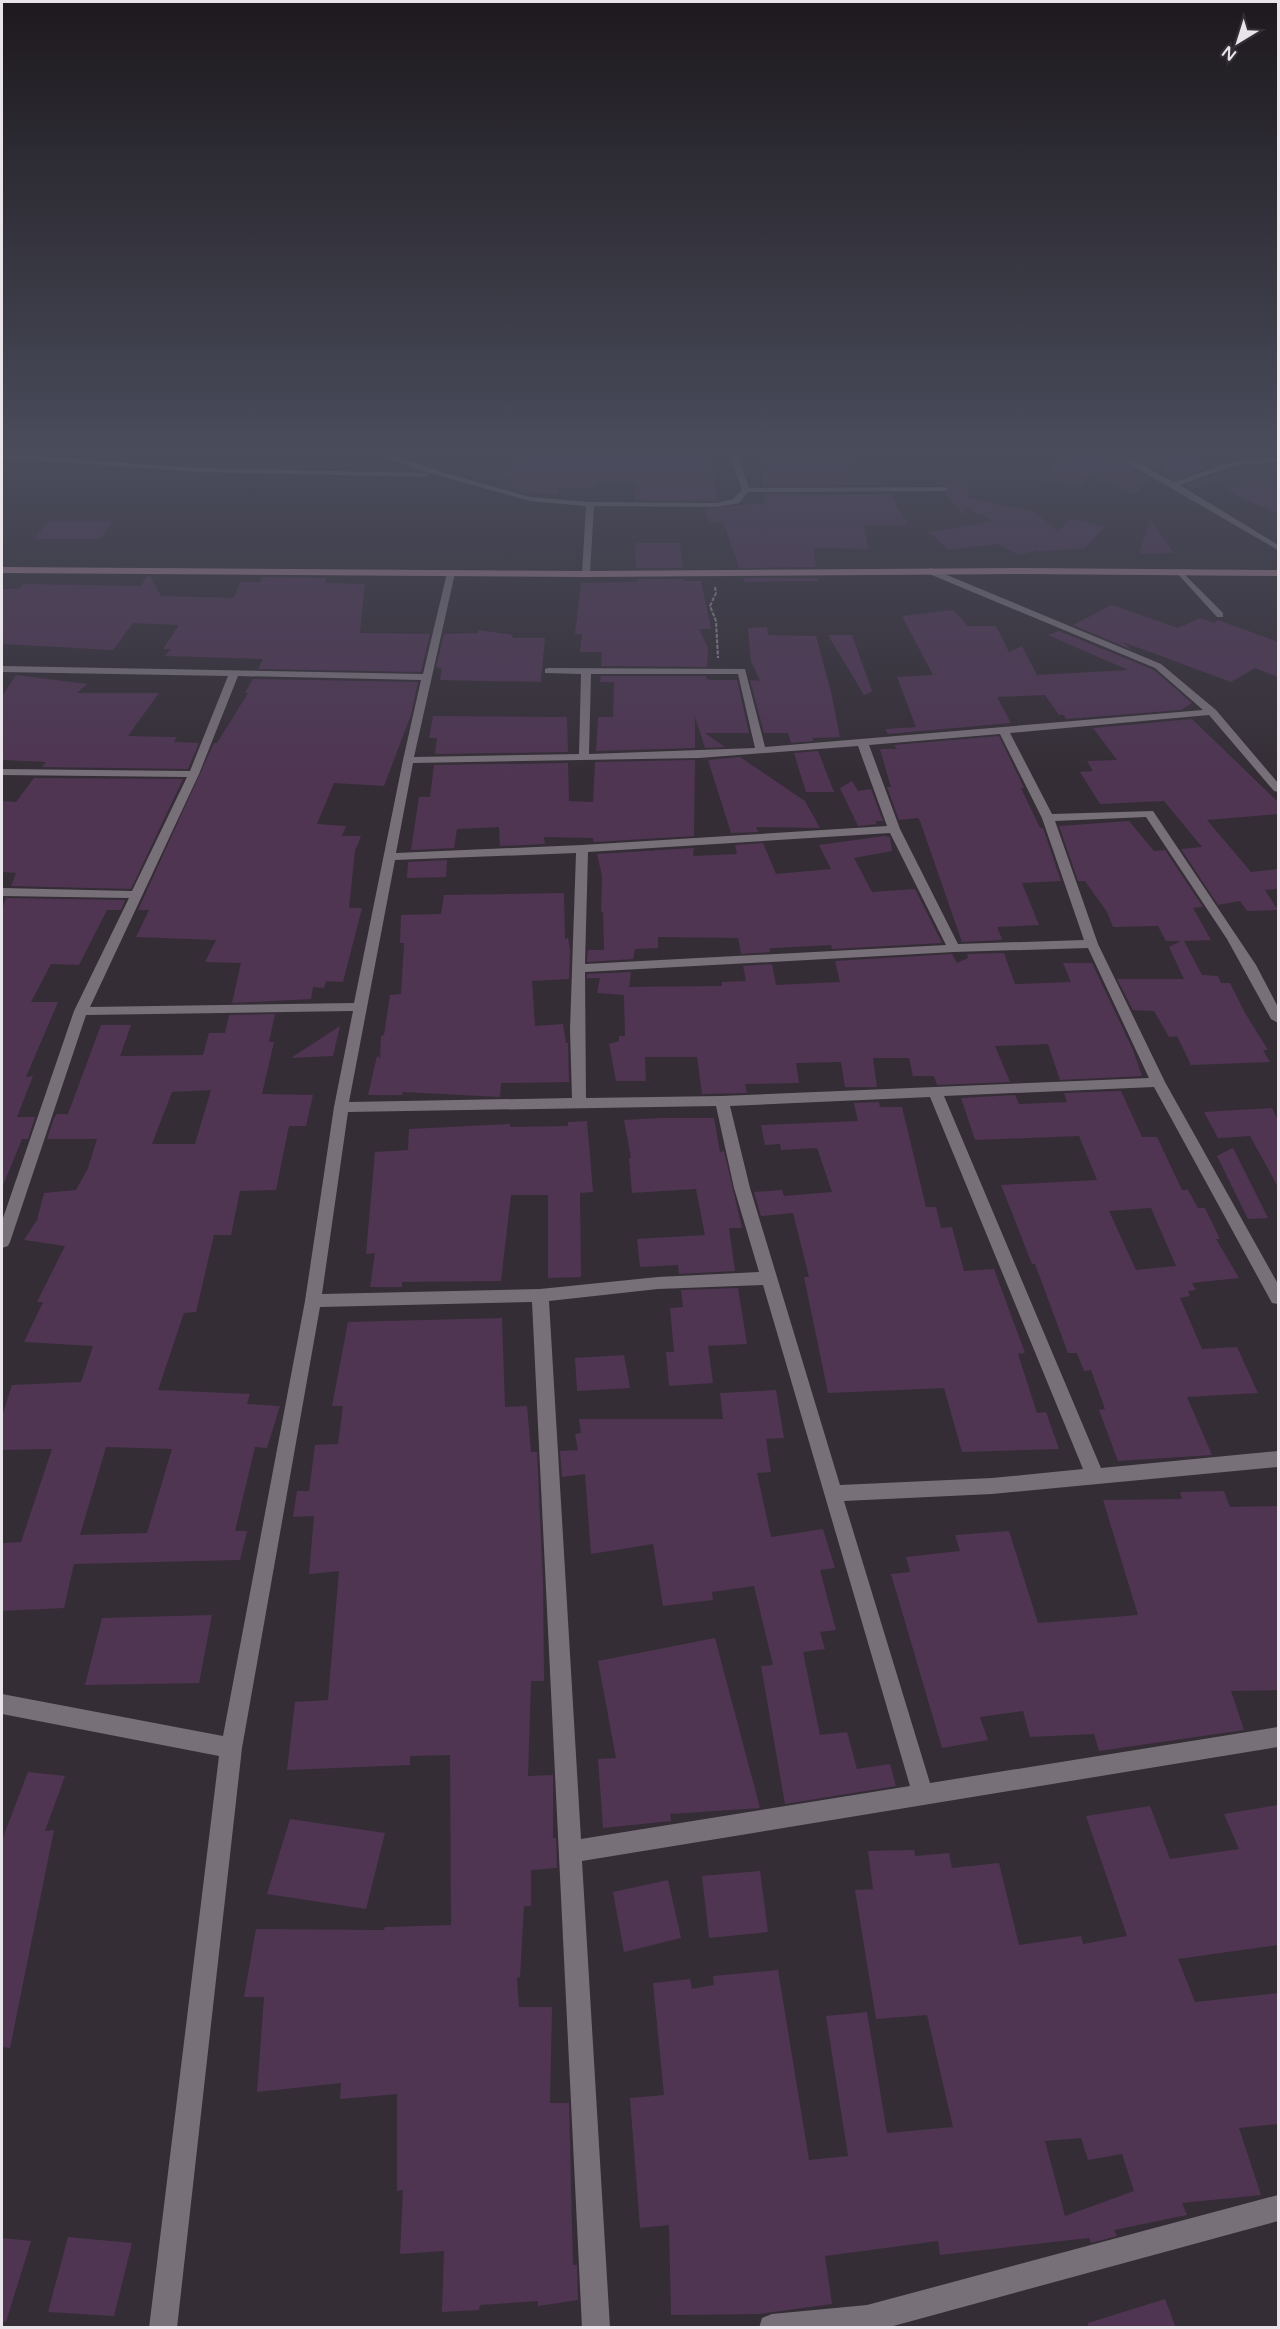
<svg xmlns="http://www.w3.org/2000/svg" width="1280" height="2329" viewBox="0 0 1280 2329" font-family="'Varela Round',sans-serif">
	<rect width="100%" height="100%" fill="#342d35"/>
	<g fill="#4f3552" fill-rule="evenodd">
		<polygon points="515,454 713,454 716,501 634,500 635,484 599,483 594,488 558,488 557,494 521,492 511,487 512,480 509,480 510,478 500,477"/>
		<polygon points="1054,454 1110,454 1150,478 1134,495 1086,474 1082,487 1046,482 1055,461 1049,458 1061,457"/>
		<polygon points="1127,454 1210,454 1198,467 1204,469 1174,480 1164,474 1169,457 1157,470"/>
		<polygon points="760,456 853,457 858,481 885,481 887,485 763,486"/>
		<polygon points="1217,474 1230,478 1191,489 1185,486"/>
		<polygon points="1252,478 1278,484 1278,514 1227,491"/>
		<polygon points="970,481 967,498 1034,511 1058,532 1070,519 1105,527 1085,548 1038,552 1037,550 1019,555 997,544 949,550 929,532 994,521 965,508 964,515 945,493 951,488 936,483"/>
		<polygon points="764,494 891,494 908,525 863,525 869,549 813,548 816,567 739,568 723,522 709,522 705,509 765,503"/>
		<polygon points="1150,519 1174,553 1139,554"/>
		<polygon points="48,521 113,521 100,539 34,539"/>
		<polygon points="635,543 680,543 683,568 636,568"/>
		<polygon points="147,576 150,576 161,596 234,598 240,582 260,582 262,577 327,578 325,583 365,584 360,633 430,634 421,672 258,669 263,659 165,656 171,649 163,649 179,625 133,623 113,650 2,644 2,589 19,589 23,584 141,586"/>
		<polygon points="743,578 818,578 818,581 744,582"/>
		<polygon points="637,579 684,579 684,581 701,581 711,629 699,629 708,648 707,667 601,666 602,652 580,652 582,634 575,634 581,583 637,582"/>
		<polygon points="1112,605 1178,628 1200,618 1214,623 1218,620 1278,642 1278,677 1255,668 1231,682 1123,642 1132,650 1073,625"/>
		<polygon points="953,610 968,626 996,626 1009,652 1022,646 1037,675 1128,670 1048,635 1059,631 1154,670 1192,703 1181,710 1066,719 1064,715 1059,715 1045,695 997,697 1011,723 888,734 885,729 916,727 897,677 933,675 902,616"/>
		<polygon points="767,627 768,635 816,636 832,696 840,737 812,738 814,741 791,743 788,733 764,733 750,680 760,681 751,661 748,628"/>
		<polygon points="478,630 513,635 512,638 545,638 541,682 440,680 442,669 436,667 444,634 478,633"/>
		<polygon points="828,635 852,635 872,691 864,695"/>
		<polygon points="16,675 87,684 77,693 159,693 128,736 177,737 174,742 199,743 188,769 42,767 46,762 2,760 2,696"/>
		<polygon points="601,676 706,676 706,679 712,680 737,680 749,733 705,733 725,747 705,748 695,717 695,748 596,751 598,717 613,717 614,682 600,682"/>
		<polygon points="253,679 418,682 411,715 384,786 334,783 317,824 346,826 342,836 361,836 355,851 349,908 362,908 343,982 326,981 324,988 313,987 311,999 232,1003 241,963 205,962 216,940 136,937 149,910 138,910 214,743 217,743 248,693 245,693"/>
		<polygon points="433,716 567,717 568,752 435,754 437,738 429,738"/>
		<polygon points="1192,719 1278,802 1278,814 1207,820 1251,872 1278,869 1278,889 1265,890 1278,910 1247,911 1240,901 1218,905 1181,849 1202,847 1164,801 1100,804 1080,772 1093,771 1087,761 1117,760 1093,728"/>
		<polygon points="999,736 1024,788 1021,788 1040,828 1043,828 1061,881 1022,883 1039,925 997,927 1002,939 1000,940 962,942 920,821 918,818 899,820 887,787 891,787 880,749 897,749 894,745"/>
		<polygon points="818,751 834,792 806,792 794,753"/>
		<polygon points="740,757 805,801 820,828 756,827 758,832 731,833 708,760"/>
		<polygon points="695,760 694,836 594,842 593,838 544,837 545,844 500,846 499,827 457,829 454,848 411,850 419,797 430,797 434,765 568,763 569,801 593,802 595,762"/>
		<polygon points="34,778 183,779 131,889 11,886 16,873 2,872 2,801 16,802"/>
		<polygon points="852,781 858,791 871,789 883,821 875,821 877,824 858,826 840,788"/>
		<polygon points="1129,821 1154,851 1165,850 1203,907 1193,908 1211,940 1184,941 1202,975 1218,976 1221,983 1230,983 1245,1013 1268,1050 1263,1050 1270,1062 1191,1065 1177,1036 1169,1037 1154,1011 1133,1010 1117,979 1184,979 1169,947 1181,941 1166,941 1158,926 1113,927 1107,912 1085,881 1078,881 1059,826"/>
		<polygon points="884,836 890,837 892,851 854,858 872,892 915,889 942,943 832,949 831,945 773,948 769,949 770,952 741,954 738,938 658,937 658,948 635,949 633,959 587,962 588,950 604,950 603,912 601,912 602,876 597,854 694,848 693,856 737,854 735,845 763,843 776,874 831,869 819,845"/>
		<polygon points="447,860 446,877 407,878 408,862"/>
		<polygon points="564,893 565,939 568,938 570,950 569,979 532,981 535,1026 563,1024 566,1043 568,1043 569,1082 501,1083 500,1097 403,1092 402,1095 368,1095 377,1056 380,1058 381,1036 384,1035 390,995 401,994 404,943 400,943 401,915 441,914 444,895"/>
		<polygon points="6,898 125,900 121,910 107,910 79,965 51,964 31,1002 58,1002 26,1077 33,1076 17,1117 35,1117 28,1139 22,1139 2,1188 2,909"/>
		<polygon points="1004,953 1015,984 1071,982 1063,963 1092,963 1133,1050 1142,1076 1060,1080 1048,1044 995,1046 1010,1082 937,1085 934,1076 913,1076 909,1058 873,1058 877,1087 845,1087 841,1062 796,1063 799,1083 745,1084 747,1093 702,1094 697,1057 645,1057 646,1081 616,1081 609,1044 619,1041 619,1036 625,1036 624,995 597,993 600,978 587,978 587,974 631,972 629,987 722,986 722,982 746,981 743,966 772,964 776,985 840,982 835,961 952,954 957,963 968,958 967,954"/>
		<path d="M275,1014L269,1042H274L262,1094L313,1095L306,1126H289L276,1190L240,1191L231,1235H214L196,1312L184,1313L158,1390L250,1394L247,1404L280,1406L267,1448L255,1447L235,1531H247L240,1560L74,1564L64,1608L2,1611V1543L21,1542L52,1449L2,1450V1416L12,1385L81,1382L93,1346L24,1342L43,1302H37L65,1246L24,1240L37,1220L44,1193L76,1190L88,1168L97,1139H47L54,1118L57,1114H68L101,1025H131L120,1056L203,1055L209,1033H225L229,1015ZM211,1090L195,1144H152L172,1092ZM106,1447L172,1449L147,1533L80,1535Z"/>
		<polygon points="340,1026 333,1056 291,1058"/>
		<path d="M1121,1091L1142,1137H1157L1182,1190H1188L1198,1208H1205L1220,1239H1216L1239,1278L1192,1283L1196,1290L1188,1291L1190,1296L1180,1298L1202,1349L1237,1347L1258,1393L1187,1397L1212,1455L1118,1461L1099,1410L1105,1409L1091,1370L1084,1371L1077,1353H1068L1035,1264H1032L1001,1185L1097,1180L1079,1136L975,1140L961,1098L1015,1095L1019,1104L1067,1102L1064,1093ZM1151,1208L1176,1266L1136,1270L1109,1211Z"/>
		<polygon points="879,1102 880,1107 902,1107 926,1207 936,1207 941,1228 952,1227 964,1271 994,1269 1025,1353 1018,1354 1037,1413 1046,1412 1059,1449 962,1452 944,1388 828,1393 804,1277 809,1277 793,1213 761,1216 754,1192 782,1190 784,1196 832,1192 817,1148 781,1150 780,1144 765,1145 761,1125 858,1121 854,1103"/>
		<polygon points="1272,1108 1278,1120 1278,1187 1250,1136 1218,1138 1204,1112"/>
		<polygon points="660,1118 714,1118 720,1152 724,1151 742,1228 729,1228 735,1271 679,1274 678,1265 640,1267 637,1239 705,1235 696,1189 632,1193 629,1158 631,1158 624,1120"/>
		<polygon points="587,1121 593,1192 580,1193 581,1277 548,1278 548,1195 511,1195 501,1281 402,1282 402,1287 370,1287 375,1253 366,1254 375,1152 408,1150 409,1129 510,1124 510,1127 568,1126 568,1122"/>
		<polygon points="1233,1148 1268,1218 1248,1219 1217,1156"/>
		<polygon points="738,1288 747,1344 708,1346 713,1383 669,1386 666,1352 674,1352 670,1308 683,1307 681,1290"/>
		<polygon points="502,1318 505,1407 527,1406 531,1452 537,1452 543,1582 544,1681 531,1681 528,1776 553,1775 553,1838 556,1838 557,1868 531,1870 531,1906 524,1906 520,1977 517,1978 519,2007 552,2007 550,2103 569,2103 573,2265 577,2265 578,2300 538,2306 538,2301 480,2305 479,2310 442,2312 444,2251 400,2254 403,2190 397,2191 397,2094 340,2099 341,2083 257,2092 264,1997 244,1997 256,1929 384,1930 385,1927 451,1925 450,1755 410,1756 410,1765 287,1770 295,1702 328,1700 339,1571 309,1574 314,1516 293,1517 297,1491 309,1491 315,1445 338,1444 343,1406 332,1406 348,1322"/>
		<polygon points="624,1355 630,1388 577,1391 575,1358"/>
		<polygon points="776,1390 784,1438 766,1439 771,1472 757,1473 771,1537 823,1529 835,1568 820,1570 836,1630 820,1632 825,1649 803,1652 820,1735 847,1732 857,1769 890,1764 896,1786 785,1804 761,1666 773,1665 754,1586 712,1592 713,1600 663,1606 653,1544 591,1554 585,1474 562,1477 560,1451 578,1450 575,1434 581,1433 579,1419 723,1419 720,1393"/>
		<polygon points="1224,1491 1230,1507 1278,1506 1278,1690 1231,1691 1244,1730 1099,1751 1094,1734 1030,1737 1023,1711 980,1717 988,1740 942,1748 891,1574 910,1572 906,1557 960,1551 955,1535 1009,1531 1038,1623 1138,1615 1103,1500 1182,1499 1180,1492"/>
		<polygon points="212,1615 199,1683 85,1685 102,1618"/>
		<polygon points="715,1638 760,1808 670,1814 671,1821 603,1828 598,1759 616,1758 598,1661"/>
		<polygon points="28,1772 65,1776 45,1831 54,1830 10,2048 2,2047 2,1840"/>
		<path d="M1278,1805V1945L1178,1959L1195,2002L1278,1993V2124L1239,2128L1261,2195L1182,2203L1187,2215L1114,2230L1117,2236L1091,2243L1089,2238L940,2255L938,2241L825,2256L832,2304L759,2314L671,2315L669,2225L640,2228L630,2098L664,2095L653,1983L690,1979L692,1989L714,1985L713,1976L778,1970L809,2160L848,2156L826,2016L867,2012L887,2133L953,2127L927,2015L876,2019L855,1890L873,1889L868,1851L914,1850L915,1856L949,1853L952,1868L999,1863L1019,1945L1081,1936L1083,1944L1127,1936L1086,1816L1150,1806L1170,1859L1239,1849L1224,1814ZM1081,2138L1088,2160L1122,2154L1134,2191L1065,2216L1045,2141Z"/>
		<polygon points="290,1819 385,1833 366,1909 267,1894"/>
		<polygon points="760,1871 768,1932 709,1938 702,1876"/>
		<polygon points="668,1880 681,1938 624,1952 613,1892"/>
		<polygon points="68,2237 132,2243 114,2316 48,2312"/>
		<polygon points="2,2238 31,2241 6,2322 2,2321"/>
		<polygon points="1165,2299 1176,2328 1088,2328 1088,2323"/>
	</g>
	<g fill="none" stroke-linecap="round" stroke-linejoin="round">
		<polyline stroke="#8e898f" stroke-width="2" stroke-dasharray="4 1.5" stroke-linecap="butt" points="715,587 716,593 710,606 716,621 718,658"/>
		<polygon fill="#787079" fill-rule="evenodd" points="1176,570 1180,570 1223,613 1223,617 1217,617 1176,572"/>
		<g fill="#787079" fill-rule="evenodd">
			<polygon points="2,454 199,468 429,473 377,454 389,454 445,473 530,497 590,502 717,503 733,499 742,490 729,454 737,454 749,488 945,487 949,489 945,491 748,492 739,503 717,507 594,506 590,574 586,577 582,574 586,506 530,501 430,473 427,477 199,472 2,458"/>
			<polygon points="1112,454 1122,454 1174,482 1234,461 1278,458 1278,462 1235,465 1180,485 1278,545 1278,550"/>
			<path d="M930,568L1161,664L1216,710L1278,783V792L1274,791L1209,715L1010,733L1052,814L1153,811L1256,965L1278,1007V1023L1271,1019L1227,939L1146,817L1055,821L1098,944L1165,1082L1278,1284V1304L1272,1303L1154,1087L944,1096L1101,1468L1278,1451V1467L992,1494L844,1501L930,1783L1278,1727V1747L582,1861L610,2328H582L532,1302L320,1307L242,1748L177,2328H149L219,1756L2,1714V1694L223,1736L305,1301L334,1107L353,1011L86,1015L10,1242L8,1246L2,1248V1221L74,1011L129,898L2,896V888L132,891L187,777L2,775V769L190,771L228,676L2,672V666L423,674L447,573L451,570L455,573L414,757L579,754L581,674L545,673V669L548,668L745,669L765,747L1203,710L1155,668L927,573L926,571ZM591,674H738L755,748L589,754ZM238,676L421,680L403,760L354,1003L90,1007L199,774ZM1000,734L1042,818L1084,940L958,944L900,829L869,745ZM858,746L887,826L582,845L396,853L413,763L699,758ZM890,833L946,945L585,964L588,852ZM576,853L570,1029L572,1098L349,1102L395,860ZM1088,948L1149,1078L722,1096L586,1098L585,972L954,952ZM930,1097L1083,1469L992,1478L840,1485L750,1188L730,1106ZM716,1106L734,1188L759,1272L658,1277L540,1289L322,1294L348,1112ZM763,1285L910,1786L581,1839L549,1301L658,1289Z"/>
			<polygon points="1278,2195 1278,2221 886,2328 759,2328 762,2318 772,2314 867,2305"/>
		</g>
		<polygon fill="#9f7b8c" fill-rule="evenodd" points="2,567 586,571 1023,568 1278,570 1278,576 1023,574 586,577 2,573"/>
	</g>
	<linearGradient id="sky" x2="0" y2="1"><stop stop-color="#1d191d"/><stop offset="0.58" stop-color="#4a4c5c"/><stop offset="1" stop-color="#4a4c5c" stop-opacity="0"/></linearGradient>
	<rect width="1280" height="780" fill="url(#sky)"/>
	<rect width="1280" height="2329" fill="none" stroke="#e8e4e9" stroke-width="6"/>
	<g transform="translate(1238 42) rotate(218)" stroke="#342d35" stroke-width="4.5" paint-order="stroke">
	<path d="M0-4.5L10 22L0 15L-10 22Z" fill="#e8e4e9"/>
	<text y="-9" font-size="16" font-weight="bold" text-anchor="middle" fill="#e8e4e9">N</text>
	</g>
</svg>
